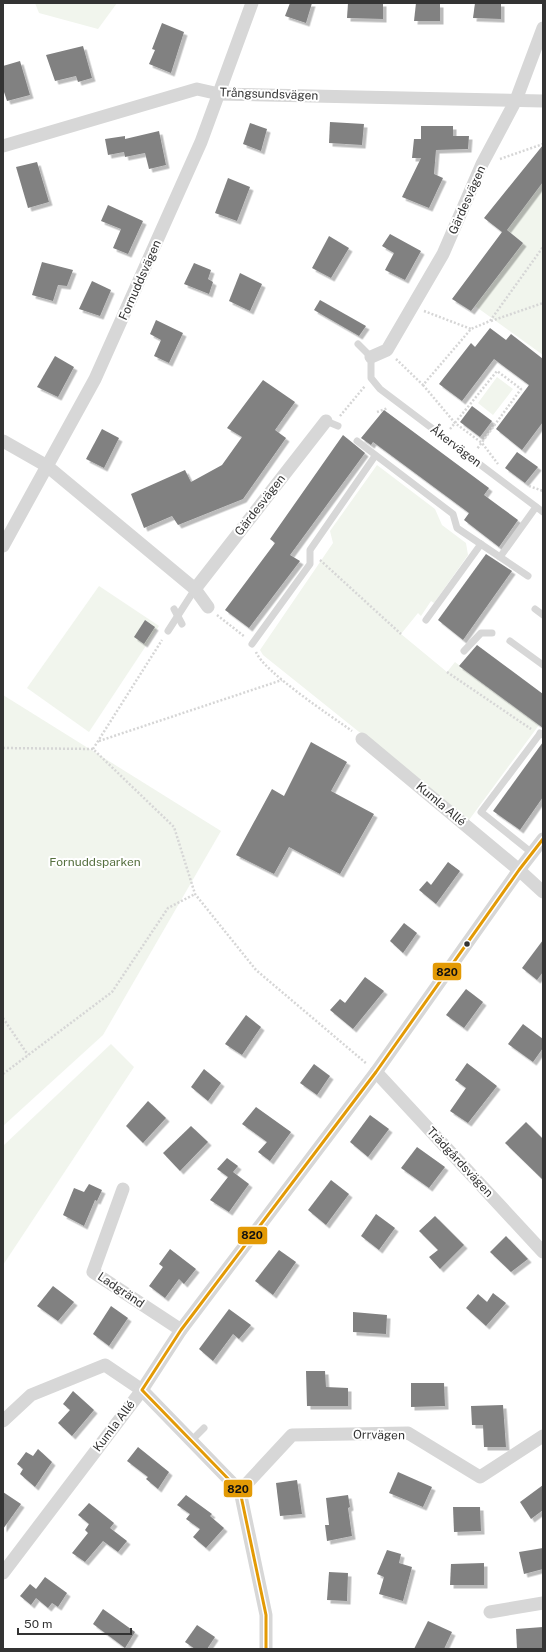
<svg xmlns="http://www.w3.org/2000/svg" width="546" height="1652" viewBox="0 0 546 1652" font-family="'Public Sans',sans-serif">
	<defs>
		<filter id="shadow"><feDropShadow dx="3.5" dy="3.5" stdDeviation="0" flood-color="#0004"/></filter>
	</defs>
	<rect width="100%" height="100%" fill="#fff"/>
	<g fill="#f1f5ed">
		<polygon points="35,3 117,3 98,29 39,13"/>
		<polygon points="543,182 543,355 475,306 523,243 507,230"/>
		<polygon points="497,377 513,389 493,415 478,403"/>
		<polygon points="377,465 435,509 442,525 466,543 468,555 434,603 431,601 421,616 418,613 401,634 447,672 455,662 539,725 469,820 263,655 260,650 333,543 330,531"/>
		<polygon points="99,586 159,626 89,732 27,688"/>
		<polygon points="3,695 221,831 103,1035 3,1126"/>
		<polygon points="111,1044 134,1067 3,1265 3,1146"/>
	</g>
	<g fill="#818181" filter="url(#shadow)">
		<polygon points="290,3 312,3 306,23 285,16"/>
		<polygon points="348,3 383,3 383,19 347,18"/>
		<polygon points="416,3 440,4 440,21 414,21"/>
		<polygon points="475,3 501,3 501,19 473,18"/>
		<polygon points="162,23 184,32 171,73 149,64 155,50 152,49"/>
		<polygon points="83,46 92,78 78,82 76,76 55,81 46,55"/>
		<polygon points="20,61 30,95 7,101 3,89 3,66"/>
		<polygon points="330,122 364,124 362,145 329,143"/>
		<polygon points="250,123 267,129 261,151 243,144"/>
		<polygon points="421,126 453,126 453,136 469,136 468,149 436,150 434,174 443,178 429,208 402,197 421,158 412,158 414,139 421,139"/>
		<polygon points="159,131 166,165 149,169 145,153 125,157 124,152 108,155 105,139 125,136 125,139"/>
		<polygon points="543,145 543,182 507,230 523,243 471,311 452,299 502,232 484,218"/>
		<polygon points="37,162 49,202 28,208 16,167"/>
		<polygon points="228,178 250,187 237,221 215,213"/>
		<polygon points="108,205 143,221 128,254 113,248 121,229 101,221"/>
		<polygon points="390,234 421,251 405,280 385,270 394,253 382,246"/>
		<polygon points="329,236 349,248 331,278 312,268"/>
		<polygon points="42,262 73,270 67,286 58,285 53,301 32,295"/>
		<polygon points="194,263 211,270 208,279 213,282 209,294 184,284"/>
		<polygon points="240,273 262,284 250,311 229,301"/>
		<polygon points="92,281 111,290 100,316 79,309"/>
		<polygon points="320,300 366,326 359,336 314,310"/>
		<polygon points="156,320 183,333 169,363 154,356 161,340 150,334"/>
		<polygon points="490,328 506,340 511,334 543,359 543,422 522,450 496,429 529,385 494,359 462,401 439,384 471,343 475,347"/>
		<polygon points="55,356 74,367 58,397 37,387"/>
		<polygon points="263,380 295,402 275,430 286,438 243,499 178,525 172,516 144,528 131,494 185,470 191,482 222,465 242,437 227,428"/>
		<polygon points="472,406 492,421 480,437 460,422"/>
		<polygon points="384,410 489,488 484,495 518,520 499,547 464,520 469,513 373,442 371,445 361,438"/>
		<polygon points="102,429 119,438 104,468 86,459"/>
		<polygon points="343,435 365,453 290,555 300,561 249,628 225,610 275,543 270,539"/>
		<polygon points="517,452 538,467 525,483 505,468"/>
		<polygon points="486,554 512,571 463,640 438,620"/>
		<polygon points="145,620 155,627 144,644 134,637"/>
		<polygon points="477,645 543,694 543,728 459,666"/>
		<polygon points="311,742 347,762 331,791 374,814 340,874 289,847 274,874 236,855 272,789 284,796"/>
		<polygon points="543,742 543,797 520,830 493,811"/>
		<polygon points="448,862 460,871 436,904 419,890 427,881 431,885"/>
		<polygon points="404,923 417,933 403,953 390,941"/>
		<polygon points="543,940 543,972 537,980 522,968"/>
		<polygon points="365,977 384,991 353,1029 330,1010 340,999 345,1003"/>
		<polygon points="466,989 483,1002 464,1028 446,1015"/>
		<polygon points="246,1015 261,1027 242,1055 225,1044"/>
		<polygon points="523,1024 543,1039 543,1048 533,1062 508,1044"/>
		<polygon points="467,1063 497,1086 468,1123 450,1111 466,1088 455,1080"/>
		<polygon points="314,1064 330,1076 317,1095 300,1083"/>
		<polygon points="204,1069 221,1083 208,1101 191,1087"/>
		<polygon points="148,1101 166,1118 143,1143 126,1126"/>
		<polygon points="256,1107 291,1132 270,1161 258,1152 267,1142 242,1124"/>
		<polygon points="370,1115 389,1129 368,1157 350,1142"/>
		<polygon points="526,1122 543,1139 543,1180 505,1143"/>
		<polygon points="191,1126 208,1142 180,1171 163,1153"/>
		<polygon points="417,1147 445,1167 429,1188 401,1168"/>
		<polygon points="227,1158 238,1166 233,1172 249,1184 229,1212 210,1200 228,1177 217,1169"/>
		<polygon points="331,1180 349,1194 326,1225 308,1210"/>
		<polygon points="89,1184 102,1190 97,1201 95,1200 84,1226 63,1215 74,1188 84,1192"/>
		<polygon points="376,1214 395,1228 379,1250 361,1236"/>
		<polygon points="435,1216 464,1245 440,1269 429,1257 438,1250 419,1231"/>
		<polygon points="506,1236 528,1259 511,1272 490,1252"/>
		<polygon points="170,1249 196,1269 184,1284 179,1279 165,1298 149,1286 163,1267 159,1264"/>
		<polygon points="279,1250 296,1262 273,1295 255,1281"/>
		<polygon points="53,1286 74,1302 58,1321 37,1306"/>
		<polygon points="493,1293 506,1303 486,1326 466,1308 478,1294 487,1302"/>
		<polygon points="111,1306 128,1318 109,1346 93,1334"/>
		<polygon points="229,1309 251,1325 239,1339 233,1334 213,1361 199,1349"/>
		<polygon points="353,1312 387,1315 386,1334 353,1332"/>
		<polygon points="306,1371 325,1371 326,1387 348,1388 348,1406 307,1406"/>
		<polygon points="411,1383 444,1383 445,1406 411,1407"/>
		<polygon points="73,1391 94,1410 72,1436 58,1423 70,1410 63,1404"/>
		<polygon points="503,1405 506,1447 484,1447 483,1425 472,1425 471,1406"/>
		<polygon points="138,1447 169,1472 158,1489 146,1479 148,1477 127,1461"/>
		<polygon points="38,1449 52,1462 35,1487 20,1474 23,1469 17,1464 26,1452 33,1456"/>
		<polygon points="398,1472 432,1487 423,1507 389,1493"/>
		<polygon points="297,1480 302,1514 280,1516 276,1483"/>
		<polygon points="543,1485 543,1510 531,1519 520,1502"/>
		<polygon points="3,1492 21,1504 3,1529"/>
		<polygon points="186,1495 212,1514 210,1516 224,1528 206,1548 193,1537 200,1529 186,1519 190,1514 177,1505"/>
		<polygon points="348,1495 350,1507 348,1508 352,1536 327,1541 325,1525 329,1525 326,1498"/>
		<polygon points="89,1503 114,1523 110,1528 127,1541 118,1552 103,1541 85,1562 72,1553 88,1533 85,1530 89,1524 78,1515"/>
		<polygon points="453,1507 480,1507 481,1531 454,1532"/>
		<polygon points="543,1548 543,1569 524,1574 519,1552"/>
		<polygon points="387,1550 401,1554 399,1563 412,1567 403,1601 379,1594 384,1577 377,1574"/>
		<polygon points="484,1563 484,1585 450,1585 451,1564"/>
		<polygon points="329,1572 348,1573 347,1601 327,1600"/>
		<polygon points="45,1577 67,1593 58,1607 52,1603 48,1608 36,1598 31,1605 20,1596 30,1584 36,1589"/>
		<polygon points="103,1609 135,1632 125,1648 93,1624"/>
		<polygon points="428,1621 452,1632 444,1649 414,1649"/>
		<polygon points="197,1625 215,1637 207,1649 195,1649 185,1642"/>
		<polygon points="543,1627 543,1648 517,1649 516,1629"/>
	</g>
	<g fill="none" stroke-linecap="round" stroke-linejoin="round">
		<g stroke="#d6d6d6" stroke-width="2.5" stroke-dasharray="2 2" stroke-linecap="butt">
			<polyline points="500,159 543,144"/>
			<polyline points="424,311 471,329"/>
			<polyline points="491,321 543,303"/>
			<polyline points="396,359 423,385 471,329 490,321 543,247"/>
			<polyline points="423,385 455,423 482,443 498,464"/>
			<polyline points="377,412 388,408"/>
			<polyline points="340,416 365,386"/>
			<polyline points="450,429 497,371 521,389 477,449"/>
			<polyline points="529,486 543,491"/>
			<polyline points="320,560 401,634"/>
			<polyline points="217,615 245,637"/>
			<path d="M256,652C264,672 331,716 352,731"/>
			<polyline points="447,672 531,729"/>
			<polyline points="99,741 282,680"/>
			<polyline points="3,748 93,749 174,827 195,894 256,970 367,1064"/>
			<polyline points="93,749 162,640"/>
			<polyline points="3,1018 28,1055"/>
			<polyline points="3,1074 112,992 168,908 195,894"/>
		</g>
		<g stroke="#d7d7d7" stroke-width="7">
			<polyline points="358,344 371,357 371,378 380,389 543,512"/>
			<polyline points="326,421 338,426"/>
			<polyline points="357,441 453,514 457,528 528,576"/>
			<polyline points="500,557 536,507"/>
			<polyline points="174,609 182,624"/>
			<polyline points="535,609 543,615"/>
			<polyline points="426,620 481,544"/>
			<polyline points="168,631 195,589"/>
			<polyline points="510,641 543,665"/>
			<polyline points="252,644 310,564 310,550 375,456"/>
			<polyline points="464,651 481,633 492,633"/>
			<polyline points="532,853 481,812 539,735 540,733 543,735"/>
			<polyline points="191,1441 204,1428"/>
		</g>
		<g stroke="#d7d7d7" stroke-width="13">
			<polyline points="3,146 197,89 219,94 543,101"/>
			<polyline points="371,357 387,350 443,254 482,164 516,100 543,28"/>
			<polyline points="3,441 47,466 195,589 208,607"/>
			<polyline points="3,546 95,379 201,142 252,3"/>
			<polyline points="195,589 326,421"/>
			<polyline points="362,739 519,870 543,892"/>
			<polyline points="376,1072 543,1252"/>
			<polyline points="123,1189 93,1272 181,1330"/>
			<polyline points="3,1421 31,1395 105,1365 142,1390 240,1491 266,1615 266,1649"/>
			<polyline points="240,1491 292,1435 408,1433 480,1477 543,1436"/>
			<polyline points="3,1573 142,1390 181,1330 376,1072 519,870 543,839"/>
			<polyline points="490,1612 543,1603"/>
		</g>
		<g stroke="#fff" stroke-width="6">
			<polyline id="bus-1" points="266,1649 266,1615 240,1491 142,1390 181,1330 376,1072 519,870 543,839"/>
		</g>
		<use href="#bus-1" stroke="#e39a05" stroke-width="3"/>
	</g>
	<circle fill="#333" stroke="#fff" stroke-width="1.5" cx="467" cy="944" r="3.5"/>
	<g text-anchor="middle" stroke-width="4" stroke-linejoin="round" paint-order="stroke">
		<g font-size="12" fill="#333" stroke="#fff">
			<text transform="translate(269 94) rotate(2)" y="4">Trångsundsvägen</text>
			<text transform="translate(467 200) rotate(-66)" y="4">Gärdesvägen</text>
			<text transform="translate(140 280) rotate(-66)" y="4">Fornuddsvägen</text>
			<text transform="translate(456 446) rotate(37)" y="4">Åkervägen</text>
			<text transform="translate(260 505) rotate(-52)" y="4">Gärdesvägen</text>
			<text transform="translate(441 804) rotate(40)" y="4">Kumla Allé</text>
			<text transform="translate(460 1162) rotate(47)" y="4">Trädgårdsvägen</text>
			<text transform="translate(121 1290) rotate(34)" y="4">Ladgränd</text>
			<text transform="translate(114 1426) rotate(-53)" y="4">Kumla Allé</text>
			<text transform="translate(379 1435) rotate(1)" y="4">Orrvägen</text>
		</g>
		<g font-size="12" fill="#56703f" stroke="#fff">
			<text x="95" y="866">Fornuddsparken</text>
		</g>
	</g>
	<g stroke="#fff" stroke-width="1.5">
		<rect x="432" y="962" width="30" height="19" rx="4" fill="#e39a05"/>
		<rect x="237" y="1226" width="31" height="19" rx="4" fill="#e39a05"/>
		<rect x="223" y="1479" width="30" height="19" rx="4" fill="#e39a05"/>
	</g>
	<g font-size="11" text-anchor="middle" font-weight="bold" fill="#111">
		<text x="447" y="976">820</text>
		<text x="252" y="1239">820</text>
		<text x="238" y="1493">820</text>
	</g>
	<rect width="546" height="1652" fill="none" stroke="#333333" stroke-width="8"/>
	<path d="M18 1628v6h113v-6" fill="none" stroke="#333333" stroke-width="2"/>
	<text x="24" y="1628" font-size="12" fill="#333333" stroke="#ffffff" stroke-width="3" paint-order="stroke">50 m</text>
</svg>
